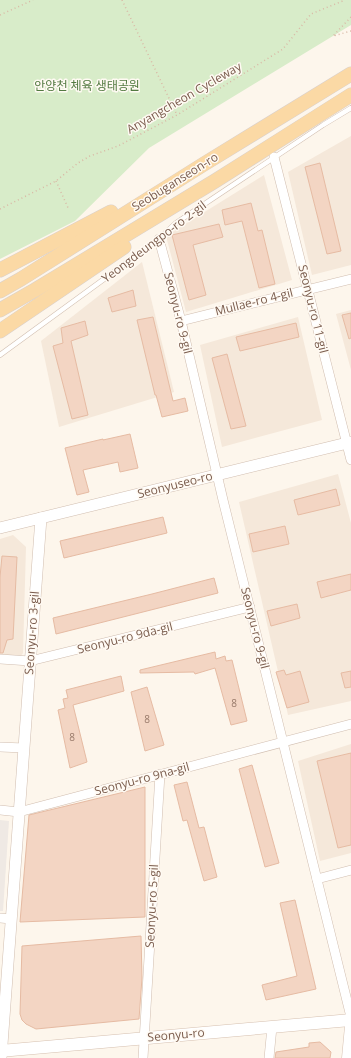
<svg xmlns="http://www.w3.org/2000/svg" width="351" height="1058" viewBox="0 0 351 1058" font-family="'Open Sans','Noto Sans KR',sans-serif">
	<rect width="100%" height="100%" fill="#fdf6ec"/>
	<g fill="#f5e8da">
		<polygon points="351,136 351,265 312,275 288,172"/>
		<polygon points="264,175 292,280 186,312 166,236"/>
		<polygon points="142,262 174,392 59,427 41,341"/>
		<polygon points="351,310 351,370 336,314"/>
		<polygon points="298,317 322,420 222,447 200,345"/>
		<polygon points="338,474 351,523 351,701 288,715 239,502"/>
		<polygon points="13,535 26,547 23,653 20,657 0,656 0,539"/>
		<polygon points="351,744 351,853 320,861 298,761"/>
	</g>
	<polygon fill="#efe9e4" points="0,820 9,821 3,911 0,911"/>
	<polygon fill="#d8ecc9" points="0,0 351,0 351,25 149,148 75,221 0,259"/>
	<g fill="#f3d5c3" stroke="#e6bba3">
		<polygon points="320,163 341,251 327,254 305,167"/>
		<polygon points="251,203 258,231 262,230 275,284 259,288 242,221 225,225 222,210"/>
		<polygon points="219,224 223,237 193,245 206,295 189,300 172,235"/>
		<polygon points="133,290 136,306 112,312 108,298"/>
		<polygon points="351,313 351,338 349,339 342,315"/>
		<polygon points="153,317 173,401 185,398 188,411 162,417 156,395 155,395 137,320"/>
		<polygon points="85,321 88,335 71,341 88,415 72,419 53,346 63,343 61,328"/>
		<polygon points="296,323 299,337 240,351 236,337"/>
		<polygon points="227,354 246,426 231,429 212,358"/>
		<polygon points="130,434 138,468 120,472 118,462 83,470 89,492 77,495 65,448 103,439 103,440"/>
		<polygon points="336,489 340,505 298,515 294,500"/>
		<polygon points="163,517 167,533 64,558 60,541"/>
		<polygon points="285,526 289,544 253,552 249,534"/>
		<polygon points="2,556 17,557 13,639 7,640 3,653 0,653 0,577"/>
		<polygon points="351,574 351,590 321,598 317,582"/>
		<polygon points="214,578 218,593 56,634 53,618 152,594"/>
		<polygon points="297,604 300,618 271,626 267,611"/>
		<polygon points="215,652 216,659 225,656 226,661 232,660 247,721 231,725 215,668 195,674 194,672 140,673 140,670"/>
		<polygon points="284,670 286,675 300,671 309,702 287,708 276,672"/>
		<polygon points="351,671 351,687 345,688 341,673"/>
		<polygon points="121,676 124,691 73,705 87,762 70,768 58,710 65,708 63,699 68,698 66,690"/>
		<polygon points="147,687 164,745 145,751 131,692"/>
		<polygon points="351,753 351,845 338,848 317,761"/>
		<polygon points="252,765 279,863 265,867 239,769"/>
		<polygon points="187,782 199,828 204,827 217,877 204,881 187,820 183,821 174,785"/>
		<polygon points="145,787 145,917 20,922 29,815"/>
		<polygon points="295,900 316,989 266,1000 262,985 297,976 280,903"/>
		<polygon points="141,936 142,978 139,1019 36,1029 26,1024 22,1020 20,1014 22,946"/>
		<polygon points="320,1042 331,1052 330,1058 275,1058 276,1052 309,1047 309,1043"/>
	</g>
	<g fill="none" stroke-linecap="round" stroke-linejoin="round">
		<g stroke="#d1beb0" stroke-width="5.5">
			<polyline id="service" points="0,355 159,239 176,223 323,125 351,108"/>
		</g>
		<g stroke="#d1beb0" stroke-width="10">
			<g id="minor">
				<polyline points="274,157 351,460"/>
				<polyline points="159,239 181,321 223,500 351,1017"/>
				<polyline points="181,321 351,279"/>
				<polyline points="0,659 30,661 250,607"/>
				<polyline points="0,747 24,748"/>
				<polyline points="0,810 19,812 351,724"/>
				<polyline points="317,879 351,870"/>
				<polyline points="0,918 11,919"/>
				<polyline points="143,1058 160,774"/>
				<polyline points="269,1058 272,1027"/>
			</g>
		</g>
		<g stroke="#d1beb0" stroke-width="12">
			<g id="tertiary">
				<polyline points="0,528 351,442"/>
				<polyline points="1,1058 41,518"/>
			</g>
		</g>
		<g stroke="#d6c0b0" stroke-width="13">
			<g id="secondary">
				<polyline points="0,1051 351,1020"/>
				<polyline points="348,1058 351,1026"/>
			</g>
		</g>
		<g stroke="#dad1cd" stroke-width="15">
			<g id="primary">
				<polyline points="0,270 111,212"/>
				<polyline points="0,291 21,279 204,164 351,74"/>
				<polyline points="0,310 35,290 215,181 351,95"/>
				<polyline points="0,331 124,247"/>
			</g>
		</g>
		<g stroke="#d9b8a5" stroke-width="1.5" stroke-dasharray="1 3" stroke-linecap="butt">
			<polyline points="122,0 177,115"/>
			<polyline points="0,15 33,0"/>
			<polyline points="351,17 333,36 351,31"/>
			<polyline points="56,181 69,210"/>
			<polyline points="0,209 56,181 78,163 90,156 118,146 177,115 283,49 311,14 345,0"/>
		</g>
		<use href="#service" stroke="#fff" stroke-width="4.5"/>
		<use href="#minor" stroke="#fff" stroke-width="9"/>
		<use href="#tertiary" stroke="#fff" stroke-width="11"/>
		<use href="#secondary" stroke="#fff" stroke-width="12"/>
		<use href="#primary" stroke="#fbd9a5" stroke-width="14"/>
	</g>
	<g text-anchor="middle" stroke-width="3" stroke-linejoin="round" paint-order="stroke">
		<g font-size="10" fill="#987a6a">
			<text x="234" y="707">8</text>
			<text x="147" y="723">8</text>
			<text x="72" y="741">8</text>
		</g>
		<g font-size="12" fill="#537a41" stroke="#fffaf3">
			<text x="87" y="90">안양천 체육 생태공원</text>
		</g>
		<g font-size="12" fill="#7a5c4d" stroke="#fffaf3">
			<text transform="translate(184 98) rotate(-30)" y="4">Anyangcheon Cycleway</text>
			<text transform="translate(175 182) rotate(-32)" y="4">Seobuganseon-ro</text>
			<text transform="translate(154 242) rotate(-37)" y="4">Yeongdeungpo-ro 2-gil</text>
			<text transform="translate(254 302) rotate(-14)" y="4">Mullae-ro 4-gil</text>
			<text transform="translate(313 309) rotate(76)" y="4">Seonyu-ro 11-gil</text>
			<text transform="translate(178 313) rotate(76)" y="4">Seonyu-ro 9-gil</text>
			<text transform="translate(175 485) rotate(-14)" y="4">Seonyuseo-ro</text>
			<text transform="translate(255 628) rotate(76)" y="4">Seonyu-ro 9-gil</text>
			<text transform="translate(32 633) rotate(-86)" y="4">Seonyu-ro 3-gil</text>
			<text transform="translate(125 638) rotate(-14)" y="4">Seonyu-ro 9da-gil</text>
			<text transform="translate(142 779) rotate(-15)" y="4">Seonyu-ro 9na-gil</text>
			<text transform="translate(152 906) rotate(-87)" y="4">Seonyu-ro 5-gil</text>
			<text transform="translate(176 1035) rotate(-5)" y="4">Seonyu-ro</text>
		</g>
	</g>
</svg>
